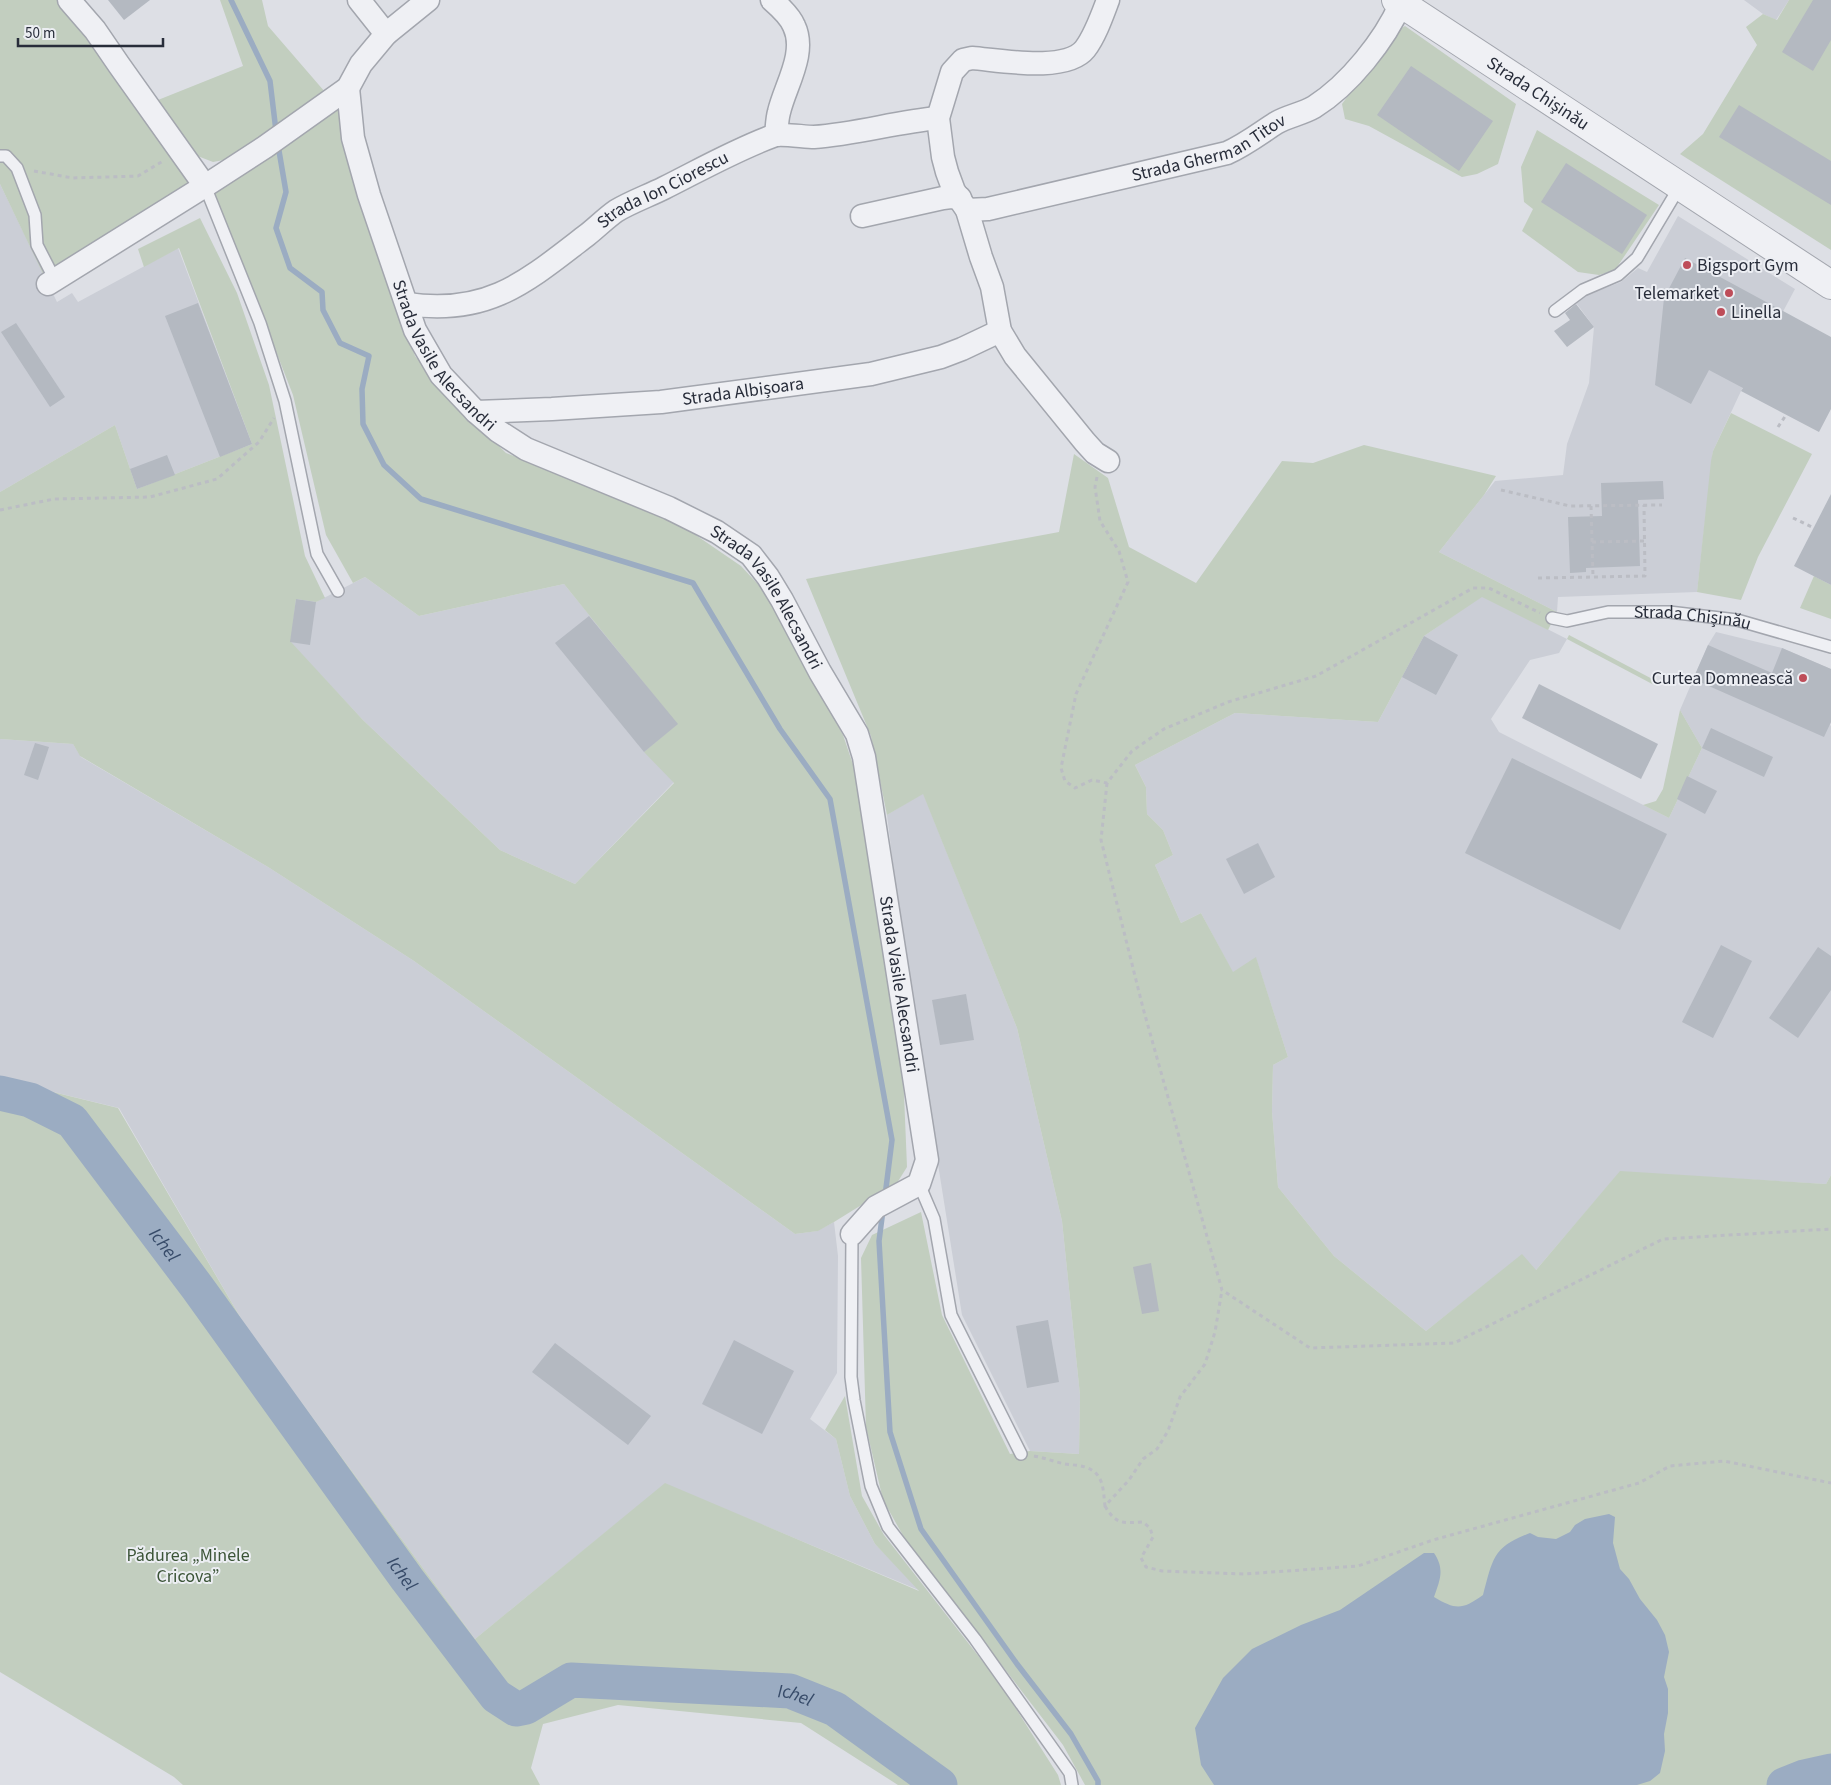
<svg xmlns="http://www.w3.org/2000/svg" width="1831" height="1785" viewBox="0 0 1831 1785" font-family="'Source Sans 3',sans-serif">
	<rect width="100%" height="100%" fill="#dddfe5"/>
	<g fill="#cbced6">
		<polygon points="1744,0 1789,0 1776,20 1763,14"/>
		<polygon points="0,184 57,302 72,293 78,302 178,248 252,444 137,489 115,425 0,492"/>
		<polygon points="1678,216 1795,289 1741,391 1713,451 1697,592 1558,597 1557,612 1439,552 1495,481 1563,475 1567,444 1589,383 1594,327 1574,300 1621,282 1638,268 1647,272"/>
		<polygon points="365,577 419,616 564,584 678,724 674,782 575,884 500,850 363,720 290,642 296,599 316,602"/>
		<polygon points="1482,596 1567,639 1559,653 1530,660 1491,719 1499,732 1669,818 1702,748 1680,710 1708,645 1716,632 1782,648 1831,669 1831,722 1830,725 1831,726 1831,1175 1826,1184 1620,1172 1535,1271 1522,1255 1426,1331 1334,1256 1278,1187 1272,1111 1273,1065 1288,1057 1256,958 1233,973 1201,913 1181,923 1155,865 1173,855 1163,830 1147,814 1146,787 1135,765 1235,713 1378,722 1424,636"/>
		<polygon points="0,739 73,744 81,757 268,867 414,961 795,1234 817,1231 834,1222 838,1256 837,1373 810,1419 836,1439 850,1496 875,1544 921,1591 665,1484 475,1639 246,1327 119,1108 0,1079"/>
		<polygon points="923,793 1017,1028 1062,1221 1080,1395 1079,1454 1030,1451 962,1315 903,944 887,815"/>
	</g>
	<g fill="#c2cebf">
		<polygon points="0,0 57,0 89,30 191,175 185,187 44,276 0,184"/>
		<polygon points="220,0 262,0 268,26 325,92 229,159 213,162 195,155 153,102 243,66"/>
		<polygon points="1789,0 1831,0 1831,250 1680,154 1703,134 1757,45 1746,27 1763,14 1777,20"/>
		<polygon points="1405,26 1516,104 1498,164 1477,174 1462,177 1369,126 1345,119 1342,104 1395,32"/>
		<polygon points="337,106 415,356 448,396 506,453 595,487 684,527 741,566 766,593 843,735 862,791 903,1070 907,1167 897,1183 834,1222 818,1231 795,1234 414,961 268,867 80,756 73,744 0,739 0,492 115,425 137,489 252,444 179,248 144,267 138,249 200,218 237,293 269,385 305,556 325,598 316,602 296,599 291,642 363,720 500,850 575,884 674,783 644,752 677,724 564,584 419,616 365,577 353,583 326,535 293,395 213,190"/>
		<polygon points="1537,130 1659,205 1615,270 1599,275 1578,272 1522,231 1533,209 1524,202 1521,167"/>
		<polygon points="1731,413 1812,454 1758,557 1741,600 1697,592 1711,461 1713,451"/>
		<polygon points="1364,445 1496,476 1484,495 1439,552 1557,612 1548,630 1482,597 1424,636 1378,722 1235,713 1135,765 1146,787 1147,814 1163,830 1173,855 1155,865 1181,923 1201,913 1233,972 1256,957 1288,1057 1273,1065 1272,1111 1278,1187 1334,1256 1426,1331 1522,1254 1536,1270 1620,1171 1826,1184 1831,1175 1831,1785 1085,1785 1063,1745 905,1539 883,1500 866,1427 861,1258 872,1235 921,1212 942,1315 1010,1454 1030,1451 1079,1454 1080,1395 1062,1221 1017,1028 923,794 887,815 871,736 806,579 1059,532 1074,454 1108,478 1129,547 1196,583 1282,461 1313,463"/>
		<polygon points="1814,576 1831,585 1831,619 1800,608"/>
		<polygon points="1569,635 1658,682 1656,686 1567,639"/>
		<polygon points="1680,710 1702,748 1669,818 1643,805 1656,801 1663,789"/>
		<polygon points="0,1079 118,1108 246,1327 475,1639 665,1483 919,1591 875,1544 850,1496 836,1439 825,1430 845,1396 862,1496 884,1535 1001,1685 1058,1775 1061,1785 898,1785 801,1723 618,1705 543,1724 531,1768 540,1785 183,1785 174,1777 0,1672"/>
	</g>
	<path fill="#9bacc2" d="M1609,1514L1615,1517L1613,1543L1620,1569L1629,1579L1640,1599L1657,1620L1665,1635L1669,1652L1664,1677L1668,1689V1713L1664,1734L1665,1751L1660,1773L1650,1781L1637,1785H1214L1201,1765L1195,1728L1223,1678L1252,1649L1301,1625L1340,1610L1424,1553H1434C1445,1569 1440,1580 1434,1597C1456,1610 1462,1610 1483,1595C1493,1558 1493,1547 1530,1533L1538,1537L1556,1539L1570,1532L1575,1525L1585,1519Z"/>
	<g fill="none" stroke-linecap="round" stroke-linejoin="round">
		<g stroke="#9bacc2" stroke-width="5.5">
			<polyline points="231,0 270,81 276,131"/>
			<polyline points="278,145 286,192 276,228 290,268 322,292 323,310 340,343 369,356 362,389 363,424 384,465 421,499 693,583 780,729 830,799 892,1140 885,1196"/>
			<polyline points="883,1210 879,1241 890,1432 921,1529 1017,1664 1071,1734 1098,1781 1098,1785"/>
		</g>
		<g stroke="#9bacc2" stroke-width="35">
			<path id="s1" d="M0,1093L30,1100L72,1121L197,1287L407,1579L496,1696L516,1709L526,1707L571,1680L790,1691L835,1709L940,1785"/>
			<polyline points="1784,1785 1804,1777 1831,1771"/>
		</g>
	</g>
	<g fill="#b4b9c1">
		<polygon points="108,0 150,0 124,20"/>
		<polygon points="1813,0 1831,0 1831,40 1813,71 1782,52"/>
		<polygon points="1411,66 1493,121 1459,171 1377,115"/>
		<polygon points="1739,105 1831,161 1831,205 1719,137"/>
		<polygon points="1566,163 1647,215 1622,254 1541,202"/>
		<polygon points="1685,258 1831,337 1831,409 1819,432 1741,391 1743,388 1709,370 1691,404 1655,385 1664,298"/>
		<polygon points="198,303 252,444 220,457 165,316"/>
		<polygon points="1576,304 1594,327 1567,347 1554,331 1570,320 1565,313"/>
		<polygon points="16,323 65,397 50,407 1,332"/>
		<polygon points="167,455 175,475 137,489 130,469"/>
		<polygon points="1663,481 1664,499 1638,500 1640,566 1586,568 1586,572 1570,573 1568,517 1602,516 1601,483"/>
		<polygon points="1831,494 1831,585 1794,566"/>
		<polygon points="296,599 316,602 310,645 290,642"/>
		<polygon points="589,616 678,724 644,752 555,643"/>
		<polygon points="1424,636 1458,655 1436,695 1402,677"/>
		<polygon points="1708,645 1772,673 1782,648 1831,669 1831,722 1824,737 1693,679"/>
		<polygon points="1539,684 1658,744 1641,779 1522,718"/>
		<polygon points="1711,728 1773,757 1764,777 1702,748"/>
		<polygon points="35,743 49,747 38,780 24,775"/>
		<polygon points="1512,758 1667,834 1620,930 1465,853"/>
		<polygon points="1687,776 1717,791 1705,814 1677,799"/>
		<polygon points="1258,843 1275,877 1244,894 1226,859"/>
		<polygon points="1721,945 1752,961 1713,1038 1682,1022"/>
		<polygon points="1818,947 1831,956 1831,990 1798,1038 1769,1018"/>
		<polygon points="966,994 974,1040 940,1045 932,1000"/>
		<polygon points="1151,1263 1159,1311 1142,1314 1133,1267"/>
		<polygon points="1048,1320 1059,1382 1027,1388 1016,1326"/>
		<polygon points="734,1340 794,1371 762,1434 702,1404"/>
		<polygon points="555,1343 651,1416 628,1445 532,1372"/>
	</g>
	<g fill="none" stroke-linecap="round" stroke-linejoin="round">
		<g stroke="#a3a6ae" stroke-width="14">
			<g id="service">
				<polyline points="0,156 6,156 17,168 35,215 37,245 55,280"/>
				<polyline points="205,186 260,323 285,401 317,554 338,591"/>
				<polyline points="1555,311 1583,290 1618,275 1637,258 1680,186"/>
				<path id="s2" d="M1552,618L1567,621L1608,612H1669L1737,620L1831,647"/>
				<polyline points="919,1184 934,1219 951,1315 1021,1454"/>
				<polyline points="852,1234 851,1377 854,1400 871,1486 888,1527 975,1639 1070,1773 1072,1785"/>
			</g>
		</g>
		<g stroke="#a3a6ae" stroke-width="25">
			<g id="minor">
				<polyline points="69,0 95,30 119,65 205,186"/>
				<polyline points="359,0 386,34"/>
				<path d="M772,0C780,7 790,16 794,26C807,53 785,86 779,112C777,119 777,127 776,135"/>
				<path d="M1108,0C1102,16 1095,36 1085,49C1066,73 999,60 972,58L963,60L952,72L938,118L943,157L947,172L954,191L967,210L981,257L992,287L1000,331L1015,356L1085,442L1095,453L1108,461"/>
				<path id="s3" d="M348,88L353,138L369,195L415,330L441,375L476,412L498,431L526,449L669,508L717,532L751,555L768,577L782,600L820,672L857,734L864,757L927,1160L919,1184L876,1207L852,1234"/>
				<path id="s4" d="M967,210L988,209L1227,153C1245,145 1259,134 1276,123C1288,116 1302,114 1314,107C1349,85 1385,40 1401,3"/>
				<polyline points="862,216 943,198 951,197 960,198"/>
				<polyline points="48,284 205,186 265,147 348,88 361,64 386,34 428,0"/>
				<path id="s5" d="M407,304C488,316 526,282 587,235C596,228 606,218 616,211C631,202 648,196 664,188C700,170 735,150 773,136C780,133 804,137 814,137C856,134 896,122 938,118"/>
				<path id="s6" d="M476,412L552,409L661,402L871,374L941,357L962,349L1000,331"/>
			</g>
		</g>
		<g stroke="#a3a6ae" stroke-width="30">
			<g id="tertiary">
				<path id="s7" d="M1396,0L1831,285"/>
			</g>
		</g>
		<g stroke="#bbbdc4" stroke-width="3" stroke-dasharray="4 4" stroke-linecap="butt">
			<polyline points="34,171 73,178 138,176 163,161"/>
			<polyline points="1778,427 1786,415"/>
			<polyline points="1097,477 1095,487 1100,521 1119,551 1128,582 1076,694 1061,768 1065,781 1075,788 1092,780 1107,783 1132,751 1164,729 1228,702 1316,676 1473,588 1489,588 1540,613"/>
			<polyline points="1501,490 1570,506 1662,505"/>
			<polyline points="1591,506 1593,577 1645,576 1644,505"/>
			<polyline points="0,510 54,499 150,497 217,479 259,442 274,418"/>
			<polyline points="1793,518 1814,528"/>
			<polyline points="1592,542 1644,541"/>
			<polyline points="1538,578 1593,577"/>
			<polyline points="1107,783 1101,840 1143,1008 1222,1290 1310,1348 1454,1343 1663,1239 1831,1229"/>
			<path d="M1034,1456C1045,1458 1055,1462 1065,1464C1072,1465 1079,1465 1085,1467C1104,1473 1103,1489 1105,1506L1129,1480L1143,1459L1157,1449L1168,1431L1180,1397L1205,1364L1215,1332L1222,1290"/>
			<path d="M1105,1506C1116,1525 1123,1523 1143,1522L1150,1528L1153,1537L1141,1558L1146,1567L1162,1571L1244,1574L1358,1566L1433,1540L1639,1483L1670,1466L1724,1461L1831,1483"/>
		</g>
		<use href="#service" stroke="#eff0f4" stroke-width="11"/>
		<use href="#minor" stroke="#eff0f4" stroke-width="22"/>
		<use href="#tertiary" stroke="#eff0f4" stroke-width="28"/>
	</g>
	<g fill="#be4d59" stroke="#eceef3" stroke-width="2">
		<circle cx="1687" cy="265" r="5"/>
		<circle cx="1729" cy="293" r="5"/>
		<circle cx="1721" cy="312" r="5"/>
		<circle cx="1803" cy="678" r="5"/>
	</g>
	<g text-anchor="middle" stroke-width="4" stroke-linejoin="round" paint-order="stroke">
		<g font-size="18" fill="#282d3a" stroke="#eceef3">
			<text dy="6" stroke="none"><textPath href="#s7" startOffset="170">Strada Chișinău</textPath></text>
			<text dy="6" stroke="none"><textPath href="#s4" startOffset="251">Strada Gherman Titov</textPath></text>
			<text dy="6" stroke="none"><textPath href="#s5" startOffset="289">Strada Ion Ciorescu</textPath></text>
			<text dy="6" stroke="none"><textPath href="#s3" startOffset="289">Strada Vasile Alecsandri</textPath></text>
			<text dy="6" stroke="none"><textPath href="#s6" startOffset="268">Strada Albișoara</textPath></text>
			<text dy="6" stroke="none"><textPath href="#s3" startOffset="709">Strada Vasile Alecsandri</textPath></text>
			<text dy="6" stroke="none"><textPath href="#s2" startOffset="142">Strada Chișinău</textPath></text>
			<text dy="6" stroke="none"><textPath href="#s3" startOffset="1129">Strada Vasile Alecsandri</textPath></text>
		</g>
		<g font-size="18" fill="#282d3a" stroke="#eceef3" text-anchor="start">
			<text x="1697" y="271">Bigsport Gym</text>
			<text x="1719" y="299" text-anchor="end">Telemarket</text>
			<text x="1731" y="318">Linella</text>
			<text x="1793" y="684" text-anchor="end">Curtea Domnească</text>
		</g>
		<g font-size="18" fill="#3b5437" stroke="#eceef3">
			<text x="188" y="1561">Pădurea „Minele<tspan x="188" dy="21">Cricova”</tspan></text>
		</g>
		<g font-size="19" font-style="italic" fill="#374b69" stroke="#eceef3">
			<text dy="7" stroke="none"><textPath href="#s1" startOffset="232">Ichel</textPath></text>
			<text dy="7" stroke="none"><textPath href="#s1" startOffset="638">Ichel</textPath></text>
			<text dy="7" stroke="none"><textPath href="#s1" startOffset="1104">Ichel</textPath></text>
		</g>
	</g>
	<path d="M18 38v8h145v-8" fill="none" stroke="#282d3a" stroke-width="2.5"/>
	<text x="25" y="38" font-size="15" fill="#282d3a" stroke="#eceef3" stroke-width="4" paint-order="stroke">50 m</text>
</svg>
